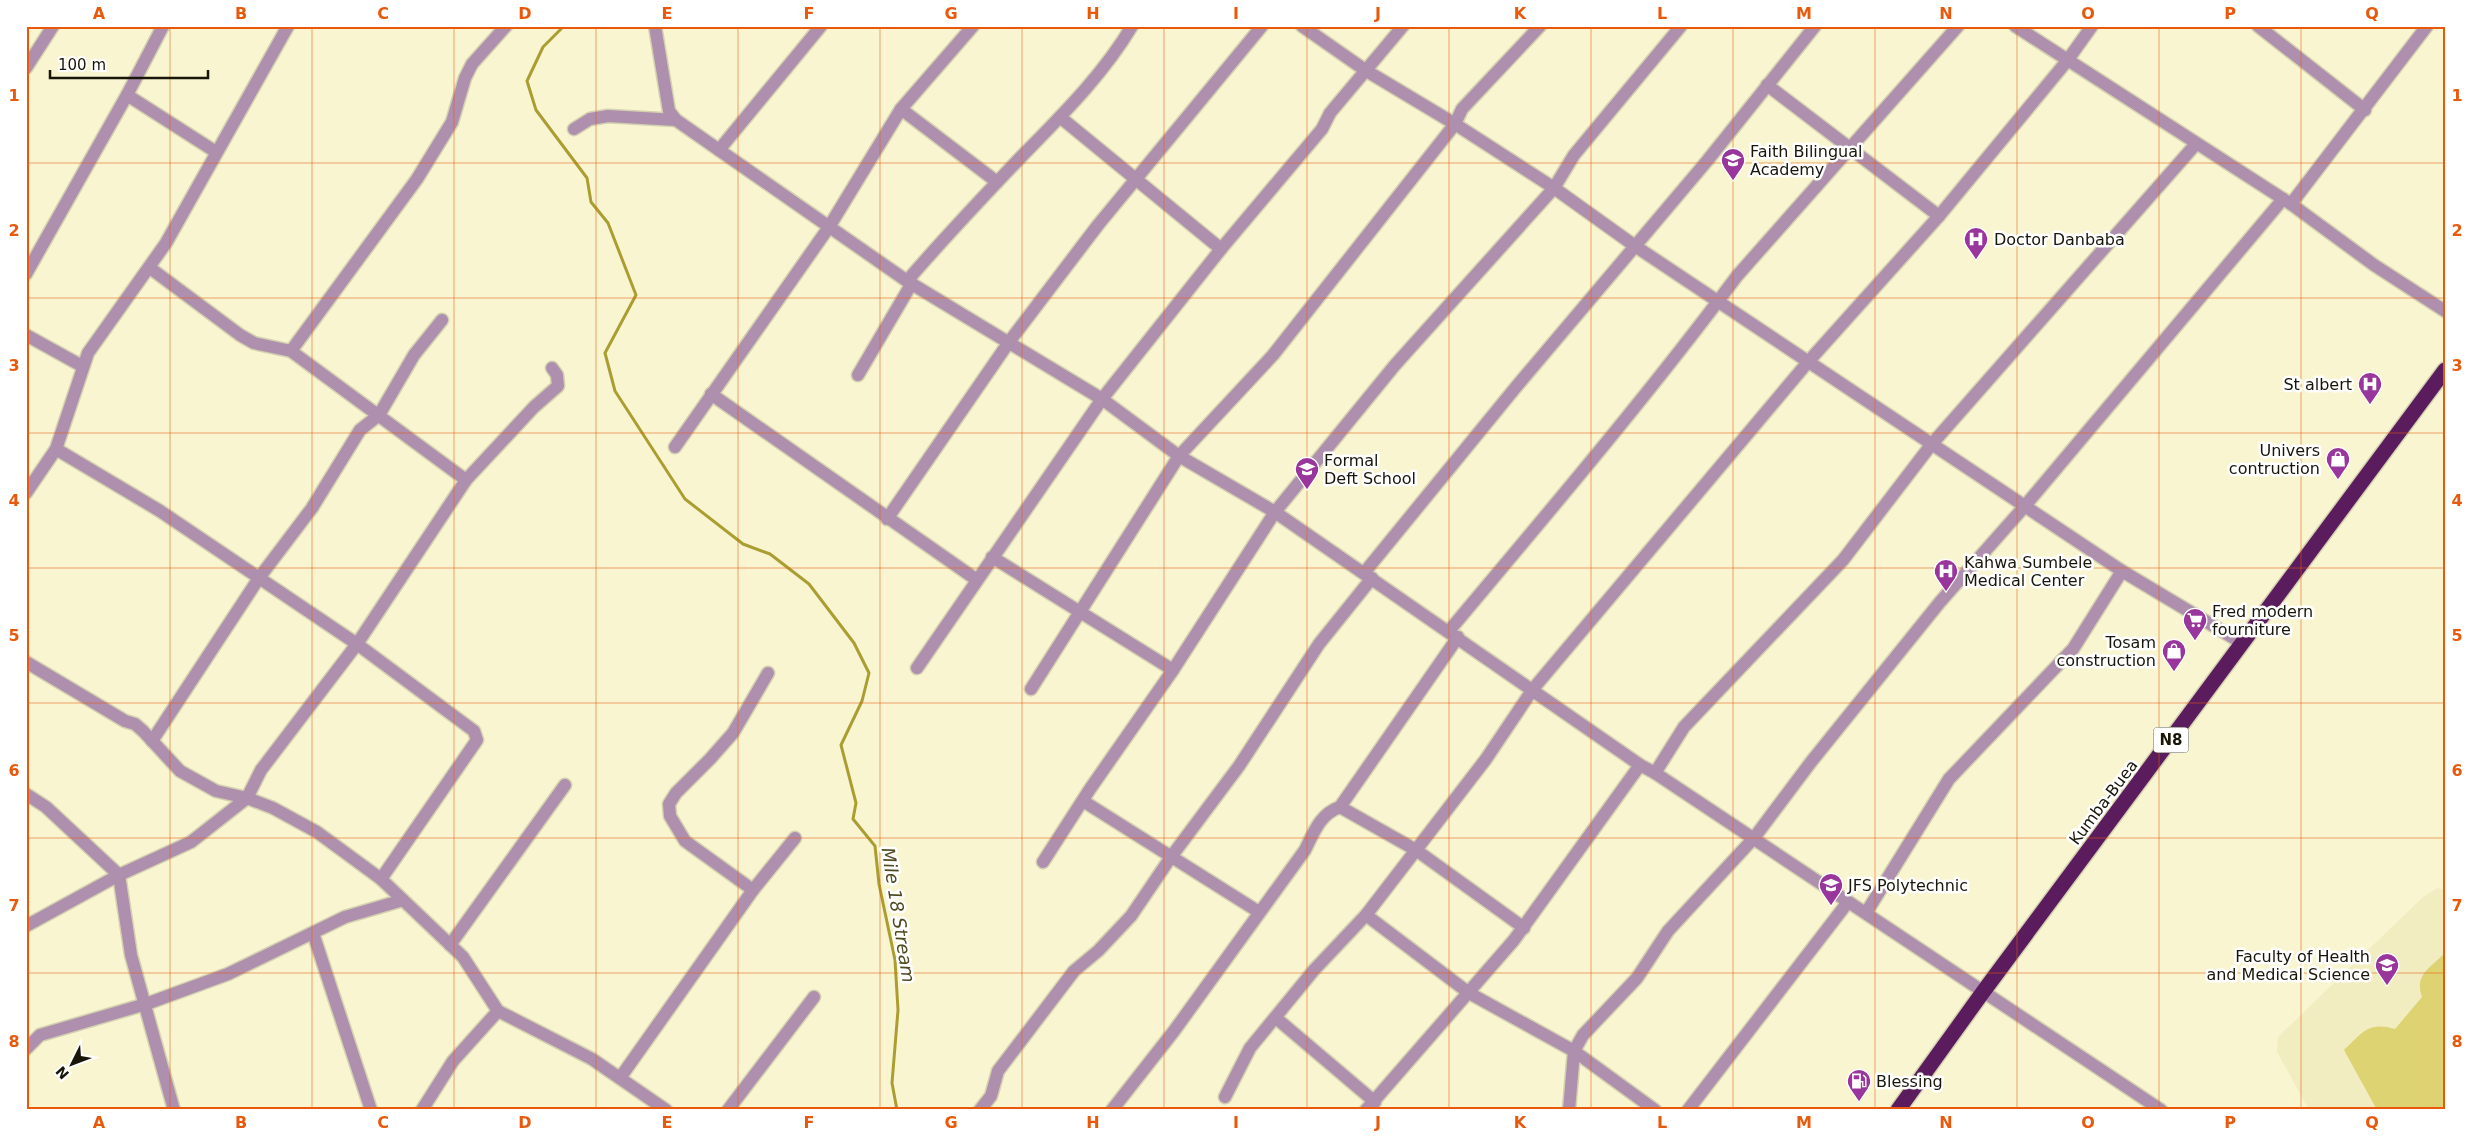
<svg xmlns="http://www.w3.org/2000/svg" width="2471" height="1136" viewBox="0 0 2471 1136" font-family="'DejaVu Sans',sans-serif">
	<rect width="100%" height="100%" fill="#f8f5d0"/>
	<polygon fill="#f2edc0" points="2437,888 2445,890 2445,1110 2309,1110 2277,1052 2278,1037 2423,897"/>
	<path fill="#ded372" d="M2445,953V1110H2377L2344,1050C2362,1033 2368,1021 2395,1029L2422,997C2414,975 2430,968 2445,953Z"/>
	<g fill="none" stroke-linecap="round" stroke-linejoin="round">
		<polyline stroke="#aa9e33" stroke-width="3" points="564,26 543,47 527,81 536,110 587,178 591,202 608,223 636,295 605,353 615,391 685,499 743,544 770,554 809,584 854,643 869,673 862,701 841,745 856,803 853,819 875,846 879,884 895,960 898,1010 892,1083 897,1110"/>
		<g stroke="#d4d1b0" stroke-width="15">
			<g id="minor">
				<polyline points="655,26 669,111 676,120 907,281 1102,399 1179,456 1275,512 1640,765 1655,773 2161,1110"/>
				<polyline points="1302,26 1365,70 1455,124 1554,188 1635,246 2122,571 2242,643"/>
				<polyline points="2015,26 2291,204 2374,265 2445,311"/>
				<polyline points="2258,26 2365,110"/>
				<polyline points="26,68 53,26"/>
				<polyline points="1767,85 1939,216"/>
				<polyline points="127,95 216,152"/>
				<polyline points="901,109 997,182"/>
				<polyline points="1060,117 1221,249"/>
				<polyline points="574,129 590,119 608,116 676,120"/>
				<polyline points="719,150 821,26"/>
				<polyline points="2291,204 2427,26"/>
				<polyline points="150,268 240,335 254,343 291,351 466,480"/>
				<polyline points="26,274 127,95 163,26"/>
				<path d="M907,281C944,238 982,198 1021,157C1060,117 1103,75 1132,26"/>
				<polyline points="26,335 82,366"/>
				<polyline points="291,351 417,179 452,122 465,78 472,64 506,26"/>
				<polyline points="858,375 912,283"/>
				<polyline points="711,394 977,580"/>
				<polyline points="675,447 829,227 901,109 973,26"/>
				<polyline points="56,449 160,511 357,644 474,731 477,740 381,879"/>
				<polyline points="26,493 56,449 88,353 166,243 288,26"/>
				<polyline points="887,519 1009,342 1098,225 1262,26"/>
				<polyline points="992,557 1173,670"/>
				<polyline points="1364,573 1516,387 1707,161 1815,26"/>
				<path d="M1449,631C1547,514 1646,398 1737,276L1958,26"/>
				<polyline points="26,662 125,721 135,724 143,731 180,771 216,791 247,798 273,808 317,832 381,879 463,957 498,1011 453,1061 422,1110"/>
				<polyline points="917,668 1102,399 1221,249 1322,129 1330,113 1403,26"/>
				<polyline points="1031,689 1179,456 1273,355 1455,124 1462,109 1540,26"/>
				<polyline points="152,741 259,578 312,508 360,430 379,415 414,355 442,320"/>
				<polyline points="1655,773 1684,727 1843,560 1931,445 2195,145"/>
				<polyline points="26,794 46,807 119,875 131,955 174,1110"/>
				<polyline points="1083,801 1259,912"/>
				<polyline points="1340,807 1416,850 1524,928"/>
				<polyline points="1043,862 1090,789 1173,670 1275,512 1395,365 1554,188 1574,155 1681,26"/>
				<polyline points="753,890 685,841 670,816 669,804 676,793 710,759 733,733 768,673"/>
				<polyline points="1866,913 1949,779 2073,649 2122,571"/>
				<polyline points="1366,915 1469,993 1574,1051 1655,1110"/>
				<polyline points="26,926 119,875 191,842 247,798 261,770 357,644 466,480 534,407 558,386 557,375 552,368"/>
				<polyline points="313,933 371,1110"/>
				<polyline points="450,945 565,785"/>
				<polyline points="498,1011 592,1059 666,1110"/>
				<polyline points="1276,1018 1375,1102"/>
				<polyline points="26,1049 40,1035 146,1004 228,974 345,917 403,900"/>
				<polyline points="620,1078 753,890 795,838"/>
				<polyline points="1225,1097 1250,1048 1314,970 1366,915 1486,759 1533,689 1808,362 1939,216 2067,61 2092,26"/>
				<polyline points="728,1110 814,997"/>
				<polyline points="980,1110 991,1096 998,1071 1074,971 1098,951 1131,916 1171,857 1239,766 1319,644 1372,578"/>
				<path d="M1112,1110L1174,1031L1305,850C1314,832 1320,814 1340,807L1458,637"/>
				<polyline points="1366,1110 1514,940 1640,765"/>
				<polyline points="1569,1110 1574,1051 1583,1035 1637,978 1668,931 1754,838 1811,762 1940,602 2024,507 2283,199"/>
				<polyline points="1688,1110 1848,902"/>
			</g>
		</g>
		<g stroke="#d4d1b0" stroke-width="18">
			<polyline id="highway" points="1898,1110 1983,992 2445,370"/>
		</g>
		<use href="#minor" stroke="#ae8fae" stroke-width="12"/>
		<use href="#highway" stroke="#5b1c5d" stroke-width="15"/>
	</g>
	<path fill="none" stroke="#e8590c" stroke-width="1" stroke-opacity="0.55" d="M170,26V1110M312,26V1110M454,26V1110M596,26V1110M738,26V1110M880,26V1110M1022,26V1110M1164,26V1110M1307,26V1110M1449,26V1110M1591,26V1110M1733,26V1110M1875,26V1110M2017,26V1110M2159,26V1110M2301,26V1110M26,163H2445M26,298H2445M26,433H2445M26,568H2445M26,703H2445M26,838H2445M26,973H2445"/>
	<defs>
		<g id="school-pin" transform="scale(1.25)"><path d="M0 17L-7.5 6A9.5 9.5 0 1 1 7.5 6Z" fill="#99369c" stroke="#fff"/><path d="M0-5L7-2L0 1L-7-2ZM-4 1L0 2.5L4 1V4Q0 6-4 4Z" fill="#fff"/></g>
		<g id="hospital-pin" transform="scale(1.25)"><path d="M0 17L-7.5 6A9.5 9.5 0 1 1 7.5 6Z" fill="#99369c" stroke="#fff"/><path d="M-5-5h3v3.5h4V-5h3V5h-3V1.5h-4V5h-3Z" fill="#fff"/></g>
		<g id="shop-pin" transform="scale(1.25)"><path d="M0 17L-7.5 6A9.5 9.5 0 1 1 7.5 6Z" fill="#99369c" stroke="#fff"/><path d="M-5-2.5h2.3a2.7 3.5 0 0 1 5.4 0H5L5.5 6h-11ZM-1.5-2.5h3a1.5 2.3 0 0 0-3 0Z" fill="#fff"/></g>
		<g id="supermarket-pin" transform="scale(1.25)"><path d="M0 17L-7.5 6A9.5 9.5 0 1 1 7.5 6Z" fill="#99369c" stroke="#fff"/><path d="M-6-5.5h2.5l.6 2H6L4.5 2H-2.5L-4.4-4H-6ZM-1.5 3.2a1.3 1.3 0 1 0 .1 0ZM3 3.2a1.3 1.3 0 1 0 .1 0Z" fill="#fff"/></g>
		<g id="university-pin" transform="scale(1.25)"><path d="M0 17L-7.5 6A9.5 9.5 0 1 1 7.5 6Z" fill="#99369c" stroke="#fff"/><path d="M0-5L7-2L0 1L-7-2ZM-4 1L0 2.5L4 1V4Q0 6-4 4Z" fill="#fff"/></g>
		<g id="fuel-pin" transform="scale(1.25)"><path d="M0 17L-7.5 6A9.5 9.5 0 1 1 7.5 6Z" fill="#99369c" stroke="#fff"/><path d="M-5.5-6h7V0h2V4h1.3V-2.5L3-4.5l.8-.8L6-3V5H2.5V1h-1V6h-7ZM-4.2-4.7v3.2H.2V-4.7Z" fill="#fff"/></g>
	</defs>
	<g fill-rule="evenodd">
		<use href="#school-pin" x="1733" y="160"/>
		<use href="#hospital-pin" x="1976" y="239"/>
		<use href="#hospital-pin" x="2370" y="384"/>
		<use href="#shop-pin" x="2338" y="459"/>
		<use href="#school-pin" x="1307" y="469"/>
		<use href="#hospital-pin" x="1946" y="571"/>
		<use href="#supermarket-pin" x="2195" y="620"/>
		<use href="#shop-pin" x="2174" y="651"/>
		<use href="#school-pin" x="1831" y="885"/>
		<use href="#university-pin" x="2387" y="965"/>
		<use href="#fuel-pin" x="1859" y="1081"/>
	</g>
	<g text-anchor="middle" stroke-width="5" stroke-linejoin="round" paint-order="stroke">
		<rect fill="#fff" stroke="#5d5c53" stroke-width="1" x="2153.5" y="727.5" width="35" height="25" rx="4"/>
		<g font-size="15" font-weight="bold" fill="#181609">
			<text x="2171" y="745">N8</text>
		</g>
		<g font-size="16" fill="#181609" stroke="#fff" text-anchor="start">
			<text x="1750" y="157">Faith Bilingual<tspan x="1750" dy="18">Academy</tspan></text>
			<text x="1994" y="245">Doctor Danbaba</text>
			<text x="2352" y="390" text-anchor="end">St albert</text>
			<text x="2320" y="456" text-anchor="end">Univers<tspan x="2320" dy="18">contruction</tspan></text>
			<text x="1324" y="466">Formal<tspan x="1324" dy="18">Deft School</tspan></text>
			<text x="1964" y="568">Kahwa Sumbele<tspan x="1964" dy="18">Medical Center</tspan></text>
			<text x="2212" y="617">Fred modern<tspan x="2212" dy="18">fourniture</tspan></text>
			<text x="2156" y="648" text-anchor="end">Tosam<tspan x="2156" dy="18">construction</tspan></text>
			<text x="1848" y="891">JFS Polytechnic</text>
			<text x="2370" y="962" text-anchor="end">Faculty of Health<tspan x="2370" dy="18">and Medical Science</tspan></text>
			<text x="1876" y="1087">Blessing</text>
		</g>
		<g font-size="16" fill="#181609" stroke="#fff">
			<text transform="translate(2103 802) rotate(-53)" y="6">Kumba-Buea</text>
		</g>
		<g font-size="18" font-style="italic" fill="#4e491f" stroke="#fff">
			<text transform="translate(898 915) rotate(81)" y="6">Mile 18 Stream</text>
		</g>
	</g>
	<rect width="2471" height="1136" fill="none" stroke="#ffffff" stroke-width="55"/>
	<g transform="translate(72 1064) rotate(228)" stroke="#ffffff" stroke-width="4" paint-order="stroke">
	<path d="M0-4L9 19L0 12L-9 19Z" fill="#181609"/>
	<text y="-8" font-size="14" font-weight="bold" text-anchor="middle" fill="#181609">N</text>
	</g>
	<path d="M50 70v8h158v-8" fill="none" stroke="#181609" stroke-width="2.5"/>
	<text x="58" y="70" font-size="15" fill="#181609" stroke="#ffffff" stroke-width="4" paint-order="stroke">100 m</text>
	<rect x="28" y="28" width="2416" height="1080" fill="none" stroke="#e8590c" stroke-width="2"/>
	<g font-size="16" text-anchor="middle" font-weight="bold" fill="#e8590c">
		<text x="99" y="19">A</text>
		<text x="241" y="19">B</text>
		<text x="383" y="19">C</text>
		<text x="525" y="19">D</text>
		<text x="667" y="19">E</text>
		<text x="809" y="19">F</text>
		<text x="951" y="19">G</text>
		<text x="1093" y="19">H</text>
		<text x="1236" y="19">I</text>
		<text x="1378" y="19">J</text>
		<text x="1520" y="19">K</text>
		<text x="1662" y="19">L</text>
		<text x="1804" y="19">M</text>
		<text x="1946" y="19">N</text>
		<text x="2088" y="19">O</text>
		<text x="2230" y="19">P</text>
		<text x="2372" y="19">Q</text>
		<text x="14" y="101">1</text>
		<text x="2457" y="101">1</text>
		<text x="14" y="236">2</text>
		<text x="2457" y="236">2</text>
		<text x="14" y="371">3</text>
		<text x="2457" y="371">3</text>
		<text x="14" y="506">4</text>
		<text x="2457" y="506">4</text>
		<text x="14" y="641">5</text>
		<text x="2457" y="641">5</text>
		<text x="14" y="776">6</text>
		<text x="2457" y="776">6</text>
		<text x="14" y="911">7</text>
		<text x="2457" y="911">7</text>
		<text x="14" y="1047">8</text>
		<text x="2457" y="1047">8</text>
		<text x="99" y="1128">A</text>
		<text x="241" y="1128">B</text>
		<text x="383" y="1128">C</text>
		<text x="525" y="1128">D</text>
		<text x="667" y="1128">E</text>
		<text x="809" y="1128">F</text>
		<text x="951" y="1128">G</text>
		<text x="1093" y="1128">H</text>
		<text x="1236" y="1128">I</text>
		<text x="1378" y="1128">J</text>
		<text x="1520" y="1128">K</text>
		<text x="1662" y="1128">L</text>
		<text x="1804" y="1128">M</text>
		<text x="1946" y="1128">N</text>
		<text x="2088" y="1128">O</text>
		<text x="2230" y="1128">P</text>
		<text x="2372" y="1128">Q</text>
	</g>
</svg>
